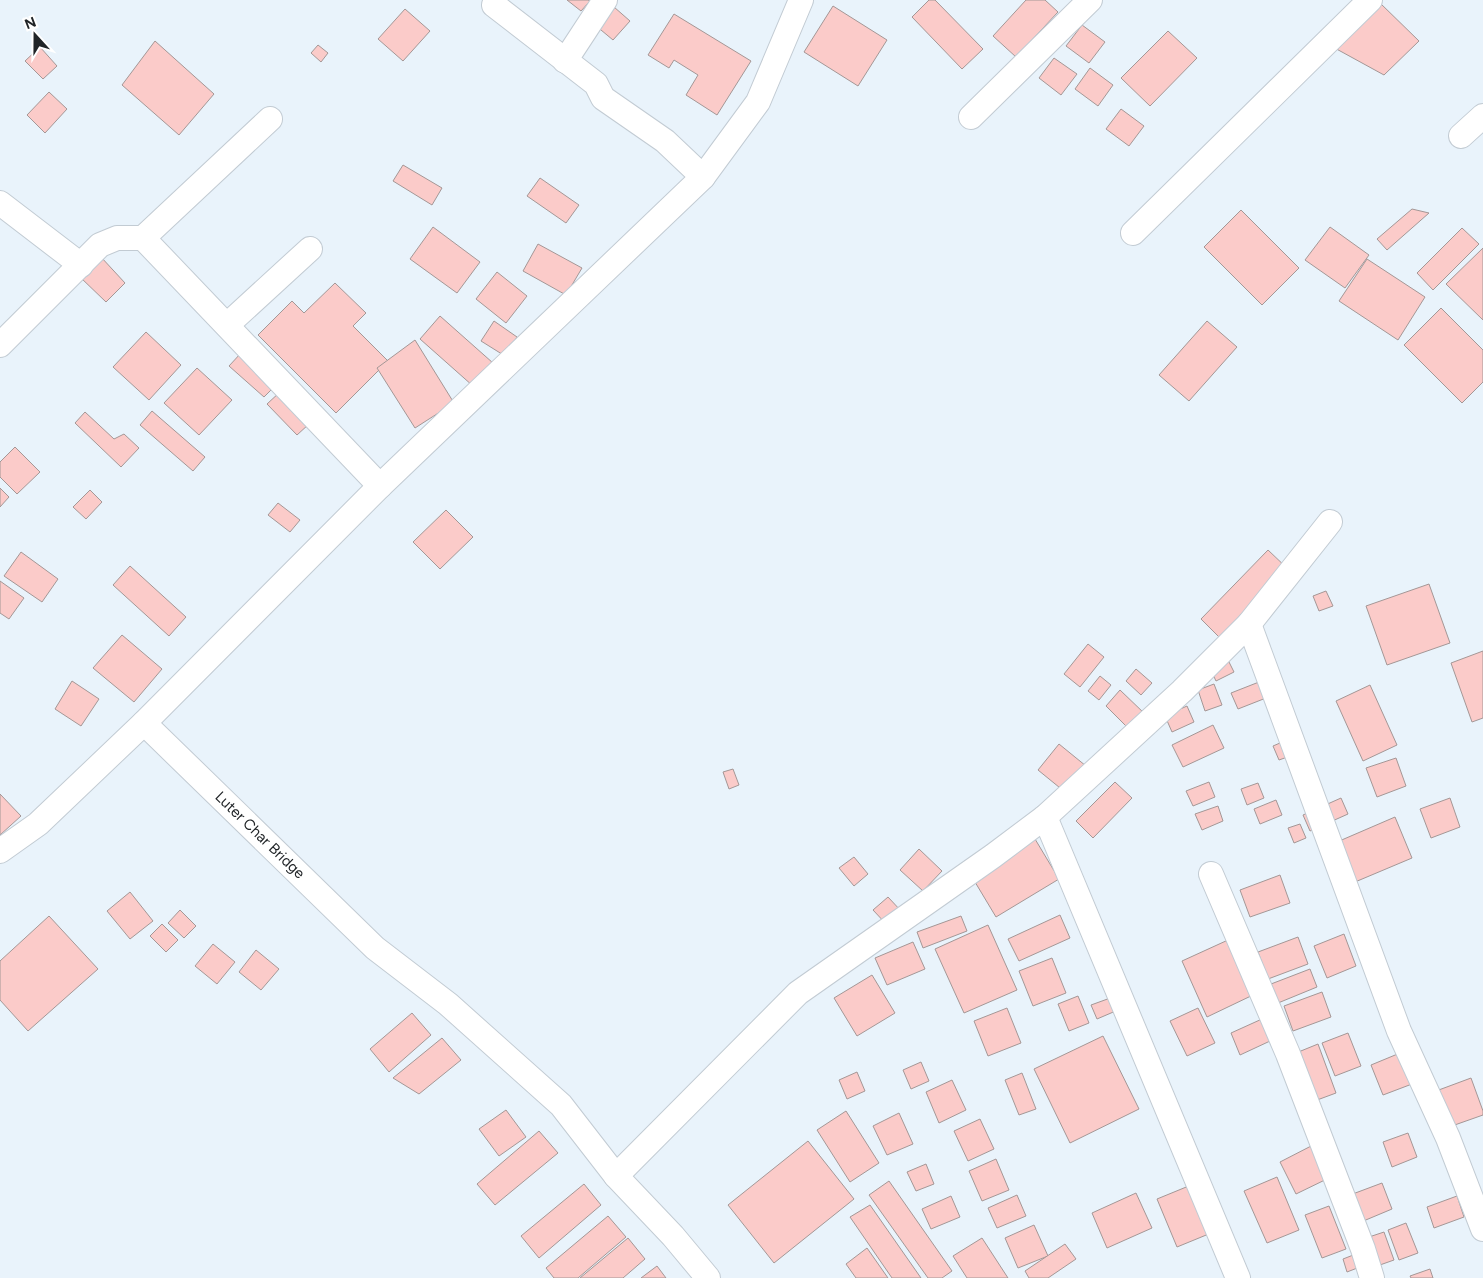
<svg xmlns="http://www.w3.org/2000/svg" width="1483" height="1278" viewBox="0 0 1483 1278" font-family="Figtree,sans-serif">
	<rect width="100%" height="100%" fill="#e9f3fb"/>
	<g fill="#fbcbc9" stroke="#a49796">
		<polygon points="567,0 588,0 590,1 581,11"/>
		<polygon points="606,0 630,21 613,40 589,20"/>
		<polygon points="929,0 935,0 983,49 962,69 912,17"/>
		<polygon points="1026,0 1045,0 1058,12 1016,57 993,36"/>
		<polygon points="1379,2 1419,41 1384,75 1331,46"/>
		<polygon points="833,6 887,40 858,86 804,52"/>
		<polygon points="405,9 430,31 403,61 378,39"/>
		<polygon points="674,14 751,61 717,115 686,95 698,75 674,60 669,68 648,55"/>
		<polygon points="1082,25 1105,42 1089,63 1066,46"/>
		<polygon points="1168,31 1197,58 1150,106 1121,78"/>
		<polygon points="155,41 214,94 179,135 122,85"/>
		<polygon points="318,45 328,53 321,62 311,53"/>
		<polygon points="40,47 57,66 43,79 25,61"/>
		<polygon points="1054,58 1077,74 1061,95 1039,78"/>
		<polygon points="1090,68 1113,85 1098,106 1075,89"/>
		<polygon points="49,92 67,109 45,133 27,115"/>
		<polygon points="1121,109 1144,126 1129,146 1106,129"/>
		<polygon points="403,165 442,188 432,205 393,181"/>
		<polygon points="540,178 579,205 566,223 527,196"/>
		<polygon points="1412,209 1429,213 1387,250 1377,239"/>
		<polygon points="1241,210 1299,268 1262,305 1204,247"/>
		<polygon points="433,227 480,262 457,293 410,259"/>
		<polygon points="1330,227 1369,255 1345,288 1305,260"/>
		<polygon points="1462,228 1479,244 1433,290 1417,273"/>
		<polygon points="538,244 582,268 566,295 523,271"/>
		<polygon points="1483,248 1483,320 1446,284"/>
		<polygon points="101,257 125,283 106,302 80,277"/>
		<polygon points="1367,259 1425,297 1398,340 1339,301"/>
		<polygon points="497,272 527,296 506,323 476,299"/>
		<polygon points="335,283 366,313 353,326 388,361 336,413 258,335 292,301 304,313"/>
		<polygon points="1441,308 1483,350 1483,382 1462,403 1404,345"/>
		<polygon points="440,316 493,363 473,386 420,339"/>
		<polygon points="494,321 517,337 505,356 481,341"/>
		<polygon points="1207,321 1237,347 1189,401 1159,375"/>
		<polygon points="146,332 181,365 149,400 113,367"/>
		<polygon points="415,340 454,403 415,428 377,368"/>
		<polygon points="241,353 276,385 264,397 229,366"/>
		<polygon points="197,368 232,400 199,435 164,403"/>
		<polygon points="280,392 309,424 297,435 267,404"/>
		<polygon points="152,411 205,457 193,471 140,425"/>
		<polygon points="85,412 114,439 124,434 139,448 121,467 75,423"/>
		<polygon points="15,447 40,472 17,494 0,477 0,462"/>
		<polygon points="0,488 9,497 0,507"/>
		<polygon points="90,490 102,502 86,519 73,507"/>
		<polygon points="278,503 300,520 290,532 268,515"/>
		<polygon points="446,510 473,537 440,569 413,542"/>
		<polygon points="1268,550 1289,570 1221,639 1201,619"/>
		<polygon points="21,552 58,579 42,602 4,576"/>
		<polygon points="130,566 186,617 169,636 113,585"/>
		<polygon points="0,581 24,598 9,619 0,613"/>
		<polygon points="1429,584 1450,643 1387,665 1366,606"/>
		<polygon points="1326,591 1333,606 1319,611 1313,596"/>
		<polygon points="122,635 162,669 134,702 93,668"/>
		<polygon points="1088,644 1104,657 1080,687 1064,674"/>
		<polygon points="1483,651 1483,718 1472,722 1451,663"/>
		<polygon points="1227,658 1234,672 1216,681 1209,666"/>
		<polygon points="1136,669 1152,683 1141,695 1126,681"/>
		<polygon points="1100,676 1111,685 1099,700 1088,691"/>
		<polygon points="72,681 99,699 81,726 55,709"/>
		<polygon points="1259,682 1266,698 1238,709 1231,693"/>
		<polygon points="1214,684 1222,705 1205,711 1198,690"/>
		<polygon points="1370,685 1397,745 1363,761 1336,701"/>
		<polygon points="1120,690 1145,714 1129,729 1106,706"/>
		<polygon points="1187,706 1194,722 1172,732 1165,716"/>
		<polygon points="1213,725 1224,748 1183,767 1172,745"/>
		<polygon points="1287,740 1293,755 1279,760 1273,746"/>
		<polygon points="1059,744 1086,766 1065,792 1038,770"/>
		<polygon points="1396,758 1406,786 1377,797 1366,768"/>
		<polygon points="733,769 739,785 729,789 723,772"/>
		<polygon points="1115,782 1132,798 1093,838 1076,821"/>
		<polygon points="1209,782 1215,797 1193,806 1186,791"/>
		<polygon points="1258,783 1264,798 1247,805 1241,789"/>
		<polygon points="0,794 21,816 0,835"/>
		<polygon points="1341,798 1348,814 1310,831 1303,815"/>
		<polygon points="1450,798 1460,827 1431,838 1420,809"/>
		<polygon points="1276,800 1282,815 1260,824 1254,809"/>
		<polygon points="1218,806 1223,821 1202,830 1195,814"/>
		<polygon points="1395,817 1412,858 1355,882 1337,842"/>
		<polygon points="1026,824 1059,879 996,917 963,862"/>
		<polygon points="1300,824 1306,838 1294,843 1288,828"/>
		<polygon points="919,849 942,871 923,891 900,870"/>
		<polygon points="854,857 868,874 854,886 839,868"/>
		<polygon points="1280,875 1290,903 1250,917 1240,890"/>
		<polygon points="130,892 153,921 130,939 107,911"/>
		<polygon points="888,897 902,912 888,926 873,910"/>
		<polygon points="180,910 196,926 184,938 168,923"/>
		<polygon points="1060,915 1070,938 1019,961 1008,939"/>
		<polygon points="49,916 98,969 28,1031 0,1000 0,961"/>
		<polygon points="961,916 967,931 923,948 917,932"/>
		<polygon points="162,924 178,940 166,952 150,936"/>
		<polygon points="988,925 1017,990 964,1013 935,949"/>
		<polygon points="1344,934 1356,966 1327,978 1314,946"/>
		<polygon points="1298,937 1308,964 1268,979 1258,952"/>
		<polygon points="1228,940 1253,995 1207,1017 1182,961"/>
		<polygon points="913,942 925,969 887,985 875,958"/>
		<polygon points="213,944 235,962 217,984 195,966"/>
		<polygon points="256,950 279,969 261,990 239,972"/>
		<polygon points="1052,958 1066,993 1033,1006 1019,971"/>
		<polygon points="1310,969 1317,987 1278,1003 1271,984"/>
		<polygon points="872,975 895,1013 857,1036 834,998"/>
		<polygon points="1322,992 1331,1017 1293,1031 1284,1006"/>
		<polygon points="1078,996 1089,1023 1069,1031 1058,1004"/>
		<polygon points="1113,997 1118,1010 1097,1019 1091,1005"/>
		<polygon points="1007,1008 1021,1043 988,1056 974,1021"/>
		<polygon points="1198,1008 1215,1043 1187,1056 1170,1021"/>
		<polygon points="412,1013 431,1035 389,1072 370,1049"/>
		<polygon points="1273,1014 1283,1035 1240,1055 1231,1033"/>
		<polygon points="1348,1033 1361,1066 1335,1076 1322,1043"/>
		<polygon points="1103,1036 1139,1109 1070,1143 1034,1069"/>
		<polygon points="442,1038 461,1060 419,1094 393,1078"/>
		<polygon points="1318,1044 1336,1093 1309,1103 1291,1055"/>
		<polygon points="1400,1053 1412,1084 1383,1095 1371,1065"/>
		<polygon points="921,1062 929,1081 911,1089 903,1070"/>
		<polygon points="857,1072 865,1091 847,1099 839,1080"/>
		<polygon points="1022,1073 1036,1109 1019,1115 1005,1080"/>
		<polygon points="1471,1078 1483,1111 1483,1115 1449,1127 1436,1091"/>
		<polygon points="952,1080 966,1110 939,1123 926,1092"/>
		<polygon points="506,1110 526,1137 499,1156 479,1129"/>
		<polygon points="846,1111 879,1163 850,1182 817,1130"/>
		<polygon points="899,1113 913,1144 887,1155 873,1126"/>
		<polygon points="980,1119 994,1149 968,1161 954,1131"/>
		<polygon points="539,1131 558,1153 495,1205 477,1184"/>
		<polygon points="1408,1133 1417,1157 1392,1167 1383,1142"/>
		<polygon points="808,1141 854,1199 774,1263 728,1205"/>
		<polygon points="1315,1144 1331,1177 1296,1194 1280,1162"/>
		<polygon points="996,1159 1009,1190 982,1201 969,1171"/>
		<polygon points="926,1164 934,1184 916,1191 907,1172"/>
		<polygon points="1277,1177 1299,1230 1267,1243 1244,1191"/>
		<polygon points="889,1181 952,1271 942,1278 928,1278 869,1195"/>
		<polygon points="1196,1183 1216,1231 1177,1247 1157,1199"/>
		<polygon points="1382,1183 1392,1209 1361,1222 1350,1195"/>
		<polygon points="584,1184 601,1205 539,1258 521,1236"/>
		<polygon points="1136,1193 1152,1228 1107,1248 1092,1213"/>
		<polygon points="1017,1195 1026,1216 997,1228 988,1208"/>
		<polygon points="951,1196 960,1217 931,1229 922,1209"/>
		<polygon points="1457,1196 1464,1217 1434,1228 1427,1207"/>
		<polygon points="870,1205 921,1278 892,1278 850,1217"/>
		<polygon points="1329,1206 1346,1249 1322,1258 1305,1215"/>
		<polygon points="608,1216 626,1237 578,1278 554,1278 546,1268"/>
		<polygon points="1406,1223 1418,1253 1399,1260 1388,1230"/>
		<polygon points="1034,1225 1048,1256 1018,1268 1005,1238"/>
		<polygon points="1384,1232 1394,1260 1377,1266 1366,1238"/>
		<polygon points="628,1238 645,1259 623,1278 580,1278"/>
		<polygon points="982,1238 1008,1278 967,1278 953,1256"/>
		<polygon points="1065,1244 1076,1259 1048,1278 1029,1278 1025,1271"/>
		<polygon points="867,1248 888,1278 856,1278 846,1264"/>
		<polygon points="1361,1252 1365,1265 1347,1272 1343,1259"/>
		<polygon points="657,1266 666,1278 641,1278"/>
		<polygon points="1430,1269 1433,1278 1411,1278 1410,1276"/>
	</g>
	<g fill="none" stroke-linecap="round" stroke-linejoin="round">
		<g stroke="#c2cbd3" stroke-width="26">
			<g id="street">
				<polyline points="494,5 596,84 603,98 665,141 703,177"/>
				<polyline points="565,61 605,0"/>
				<polyline points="971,117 1090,0"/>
				<polyline points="1461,136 1483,116"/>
				<polyline points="0,203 81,265"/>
				<polyline points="1133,233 1370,0"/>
				<polyline points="143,238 270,119"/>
				<polyline points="227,325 310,249"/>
				<polyline points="0,345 100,245 117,238 143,238 380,486"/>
				<polyline points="1249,624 1399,1031 1448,1138 1483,1229"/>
				<polyline points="144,723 375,948 448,1004 561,1105 616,1176 673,1236 708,1278"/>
				<polyline points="1045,817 1238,1278"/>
				<polyline points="0,851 38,824 144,723 380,486 703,177 758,102 801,0"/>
				<polyline points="1211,874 1288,1054 1363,1249 1372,1278"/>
				<polyline points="616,1176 798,993 993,856 1045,817 1182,691 1249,624 1330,522"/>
			</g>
		</g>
		<use href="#street" stroke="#fff" stroke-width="24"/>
	</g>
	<g text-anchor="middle" stroke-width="4" stroke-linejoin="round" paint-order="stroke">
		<g font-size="15" fill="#202427" stroke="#fff">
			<text transform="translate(260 835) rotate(44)" y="5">Luter Char Bridge</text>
		</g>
	</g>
	<g transform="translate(35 35) rotate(339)" stroke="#ffffff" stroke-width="4" paint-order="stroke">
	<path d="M0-4L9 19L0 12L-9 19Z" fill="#202427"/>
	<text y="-8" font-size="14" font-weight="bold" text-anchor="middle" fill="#202427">N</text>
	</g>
</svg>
